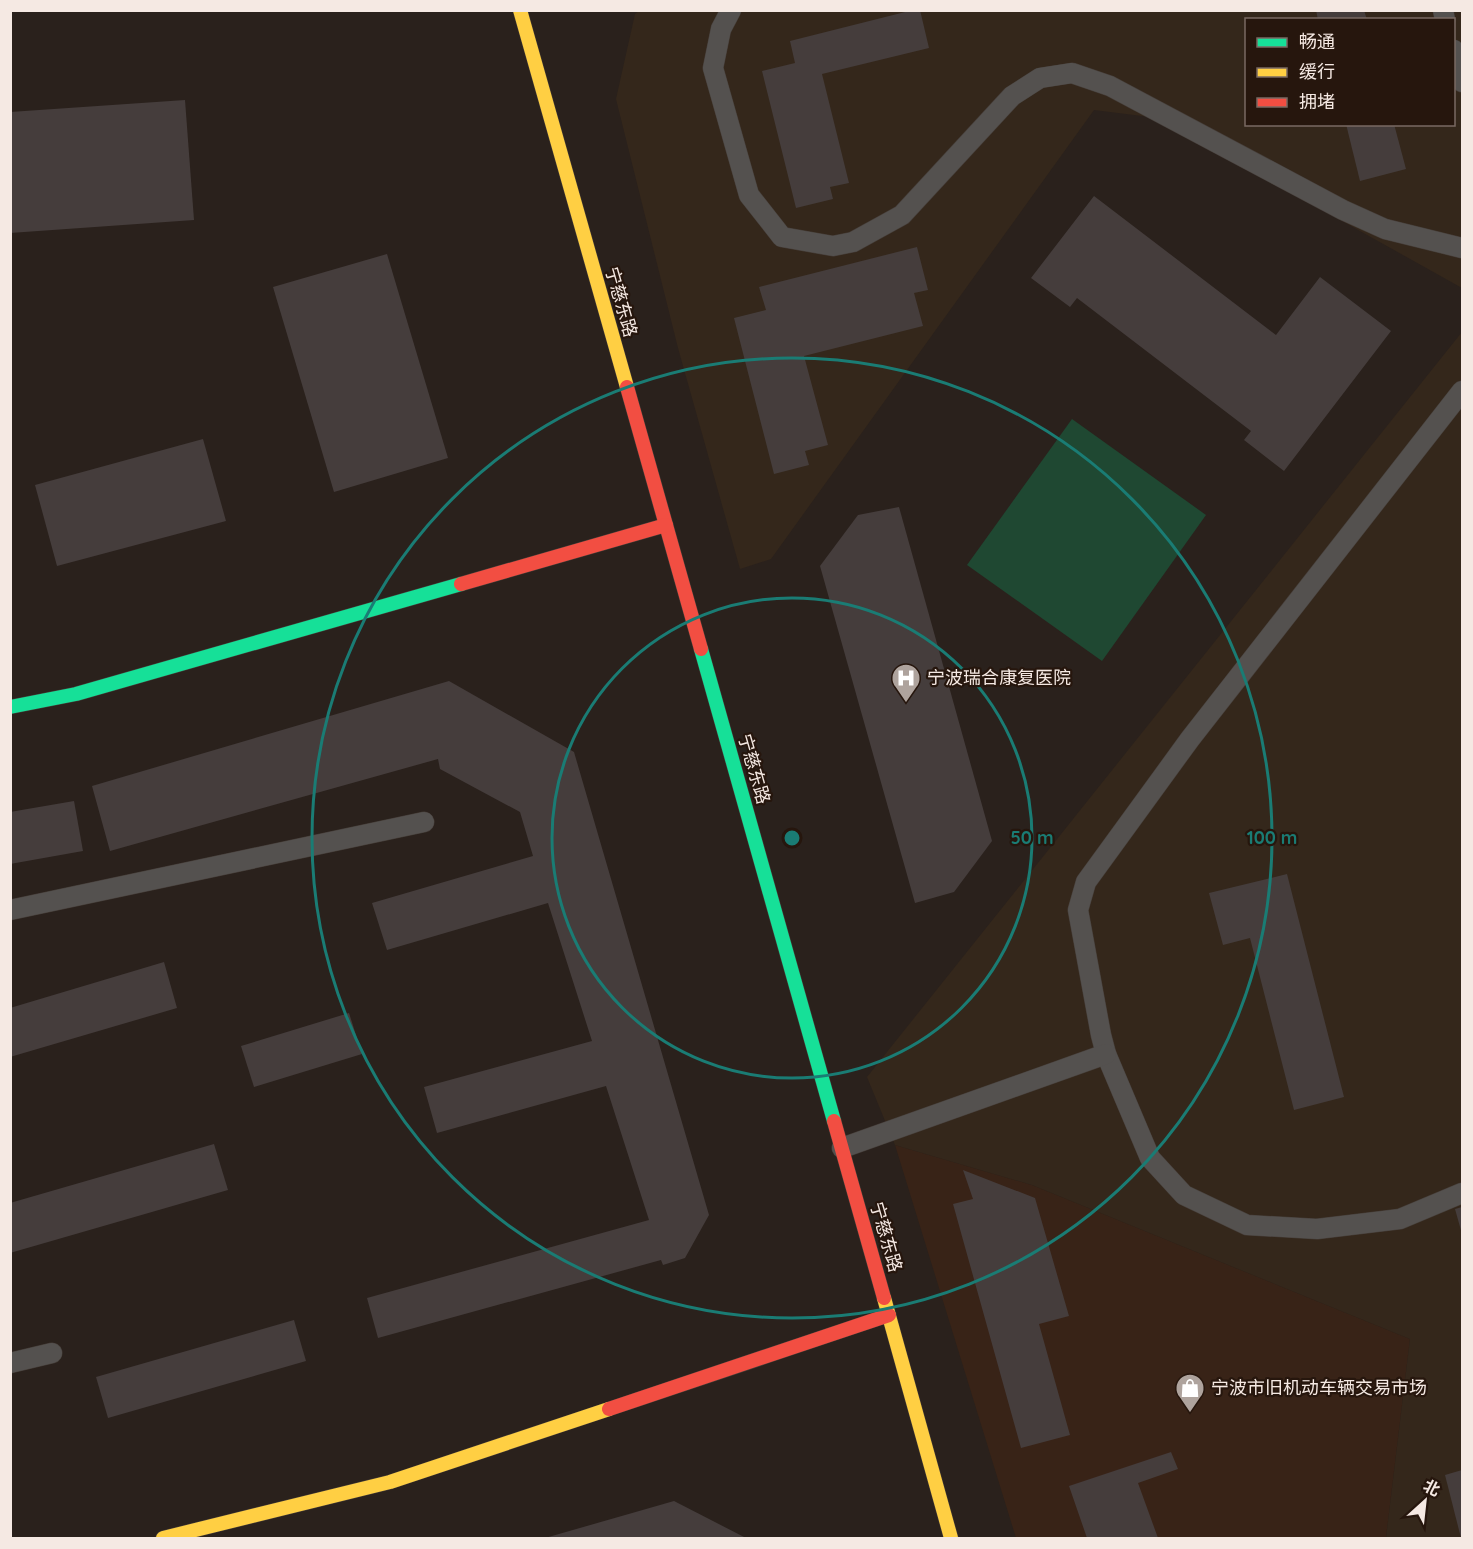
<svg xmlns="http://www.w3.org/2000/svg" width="1473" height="1549" viewBox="0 0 1473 1549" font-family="Quicksand,'Noto Sans SC',sans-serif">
	<rect width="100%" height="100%" fill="#2a211c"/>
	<polygon fill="#382317" points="895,1145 1032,1185 1410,1339 1386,1538 1016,1538"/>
	<g fill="#34271b" fill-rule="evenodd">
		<path d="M639,11H1462V288L1158,118L1094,110L771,559L740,569L678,348L616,99L635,14ZM1246,20H1454V124H1246Z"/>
		<polygon points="1462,332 1462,1538 1386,1538 1410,1339 1032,1185 895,1145 867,1077"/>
	</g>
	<polygon fill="#1f4832" points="1072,419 1206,515 1102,661 967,565"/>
	<g fill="#453d3c">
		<polygon points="913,10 920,10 929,48 822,74 849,183 830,187 833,199 796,208 762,71 795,63 790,41"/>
		<polygon points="1316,10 1364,10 1367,20 1318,20"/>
		<polygon points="185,100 194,220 10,233 10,112"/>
		<polygon points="1346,124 1394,124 1406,169 1360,181"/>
		<polygon points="1094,196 1276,335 1320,277 1391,331 1284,471 1244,440 1251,431 1077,298 1070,307 1031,278"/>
		<polygon points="917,247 928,290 914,293 923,326 804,356 828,445 805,451 809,465 774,474 734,318 766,310 759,287"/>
		<polygon points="387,254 448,458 334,492 273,287"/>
		<polygon points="203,439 226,521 57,566 35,485"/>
		<polygon points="899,507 992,841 954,892 915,903 820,566 858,515"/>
		<polygon points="449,681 574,752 709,1215 685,1258 663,1265 661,1260 378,1338 367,1298 649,1220 606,1086 437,1133 424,1087 592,1041 548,903 387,950 372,903 533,856 520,812 440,769 438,759 110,851 92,786"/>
		<polygon points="74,801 83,851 10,864 10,812"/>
		<polygon points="1287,874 1344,1097 1294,1110 1250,938 1223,945 1209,893"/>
		<polygon points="164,962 177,1008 10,1057 10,1008"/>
		<polygon points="349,1013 362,1054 254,1087 241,1046"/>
		<polygon points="214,1144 228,1190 10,1253 10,1203"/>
		<polygon points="963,1170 1035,1198 1069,1316 1039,1324 1070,1435 1021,1448 953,1204 973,1199"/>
		<polygon points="1462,1207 1462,1234 1455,1209"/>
		<polygon points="294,1320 306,1361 108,1418 96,1377"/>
		<polygon points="1171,1452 1178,1469 1138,1483 1158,1538 1087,1538 1069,1486"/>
		<polygon points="1462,1470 1462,1538 1461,1538 1445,1475"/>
		<polygon points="674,1501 746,1538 545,1538"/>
	</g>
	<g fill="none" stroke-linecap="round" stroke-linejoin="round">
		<g stroke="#463e39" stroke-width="21">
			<g id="lane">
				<polyline points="731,10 721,29 713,68 749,195 782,237 833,246 853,242 902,215 1012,96 1040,78 1072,73 1110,86 1343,210 1385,229 1462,248"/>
				<polyline points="1443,10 1445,20"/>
				<polyline points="1454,50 1462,82"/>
				<polyline points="1462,391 1190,739 1086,882 1078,910 1101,1035 1106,1054 1150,1158 1184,1195 1247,1225 1317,1229 1400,1219 1462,1193"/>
				<polyline points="10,910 424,822"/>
				<polyline points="842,1148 1106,1054"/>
				<polyline points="10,1363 52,1353"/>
			</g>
		</g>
		<g stroke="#463e39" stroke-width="15">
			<g id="fast">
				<polyline points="701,649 834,1121"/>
				<polyline points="10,707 76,694 461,584"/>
			</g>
		</g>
		<g stroke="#463e39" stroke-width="15">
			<g id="slow">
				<polyline points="520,10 627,387"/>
				<polyline points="884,1298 951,1538"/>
				<polyline points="163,1538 390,1482 609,1409"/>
			</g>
		</g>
		<g stroke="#463e39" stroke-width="15">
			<g id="jam">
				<polyline points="627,387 701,649"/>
				<polyline points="461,584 666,525"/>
				<polyline points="834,1121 884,1298"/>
				<polyline points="609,1409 889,1315"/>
			</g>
		</g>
		<use href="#lane" stroke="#54514f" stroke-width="20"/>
		<use href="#fast" stroke="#16e098" stroke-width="14"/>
		<use href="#slow" stroke="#ffcf43" stroke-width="14"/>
		<use href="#jam" stroke="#f24e42" stroke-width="14"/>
	</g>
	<g fill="none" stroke="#1a7c74" stroke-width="3">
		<circle cx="792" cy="838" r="240"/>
		<circle cx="792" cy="838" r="480"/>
	</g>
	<defs>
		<g id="hospital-pin" transform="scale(1.5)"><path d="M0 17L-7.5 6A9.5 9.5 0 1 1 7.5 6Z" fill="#aea39d" stroke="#26160d"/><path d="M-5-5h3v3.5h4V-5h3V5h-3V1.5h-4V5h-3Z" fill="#fff"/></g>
		<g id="shop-pin" transform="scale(1.5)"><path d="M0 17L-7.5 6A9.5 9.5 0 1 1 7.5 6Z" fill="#aea39d" stroke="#26160d"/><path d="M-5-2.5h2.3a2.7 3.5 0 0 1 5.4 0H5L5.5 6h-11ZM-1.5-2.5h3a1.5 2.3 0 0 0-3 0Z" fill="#fff"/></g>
	</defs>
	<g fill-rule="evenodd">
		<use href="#hospital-pin" x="906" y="678"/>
		<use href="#shop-pin" x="1190" y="1388"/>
	</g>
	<g text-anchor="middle" stroke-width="4.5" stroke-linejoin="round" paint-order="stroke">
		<g font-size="18" fill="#f5e9e3" stroke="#26160d">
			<text transform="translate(621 302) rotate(74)" y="6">宁慈东路</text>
			<text transform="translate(754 769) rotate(74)" y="6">宁慈东路</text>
			<text transform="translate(886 1237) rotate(74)" y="6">宁慈东路</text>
		</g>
		<g font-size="18" fill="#f5e9e3" stroke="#26160d" text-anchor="start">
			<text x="927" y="684">宁波瑞合康复医院</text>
			<text x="1211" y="1394">宁波市旧机动车辆交易市场</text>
		</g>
	</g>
	<circle cx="792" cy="838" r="9" fill="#1a7c74" stroke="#26160d" stroke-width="3"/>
	<g font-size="18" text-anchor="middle" font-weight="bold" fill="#1a7c74" stroke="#26160d" stroke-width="4.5" stroke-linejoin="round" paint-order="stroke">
		<text x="1032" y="844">50 m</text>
		<text x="1272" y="844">100 m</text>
	</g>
	<rect width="1473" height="1549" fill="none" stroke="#f5e9e3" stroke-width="24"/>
	<rect x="1245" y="18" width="210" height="108" fill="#26160d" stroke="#796a63" stroke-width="1.5"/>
	<rect x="1257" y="38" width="30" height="9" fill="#16e098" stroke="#796a63" stroke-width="1.5"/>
	<text x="1299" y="48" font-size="18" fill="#f5e9e3">畅通</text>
	<rect x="1257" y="68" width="30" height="9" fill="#ffcf43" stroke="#796a63" stroke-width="1.5"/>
	<text x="1299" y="78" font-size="18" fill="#f5e9e3">缓行</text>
	<rect x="1257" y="98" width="30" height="9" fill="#f24e42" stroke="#796a63" stroke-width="1.5"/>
	<text x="1299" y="108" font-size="18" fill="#f5e9e3">拥堵</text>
	<g transform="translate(1425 1501) rotate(27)" stroke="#26160d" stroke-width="4.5" paint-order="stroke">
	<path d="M0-4.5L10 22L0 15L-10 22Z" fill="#f5e9e3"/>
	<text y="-9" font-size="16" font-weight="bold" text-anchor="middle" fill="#f5e9e3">北</text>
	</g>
</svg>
